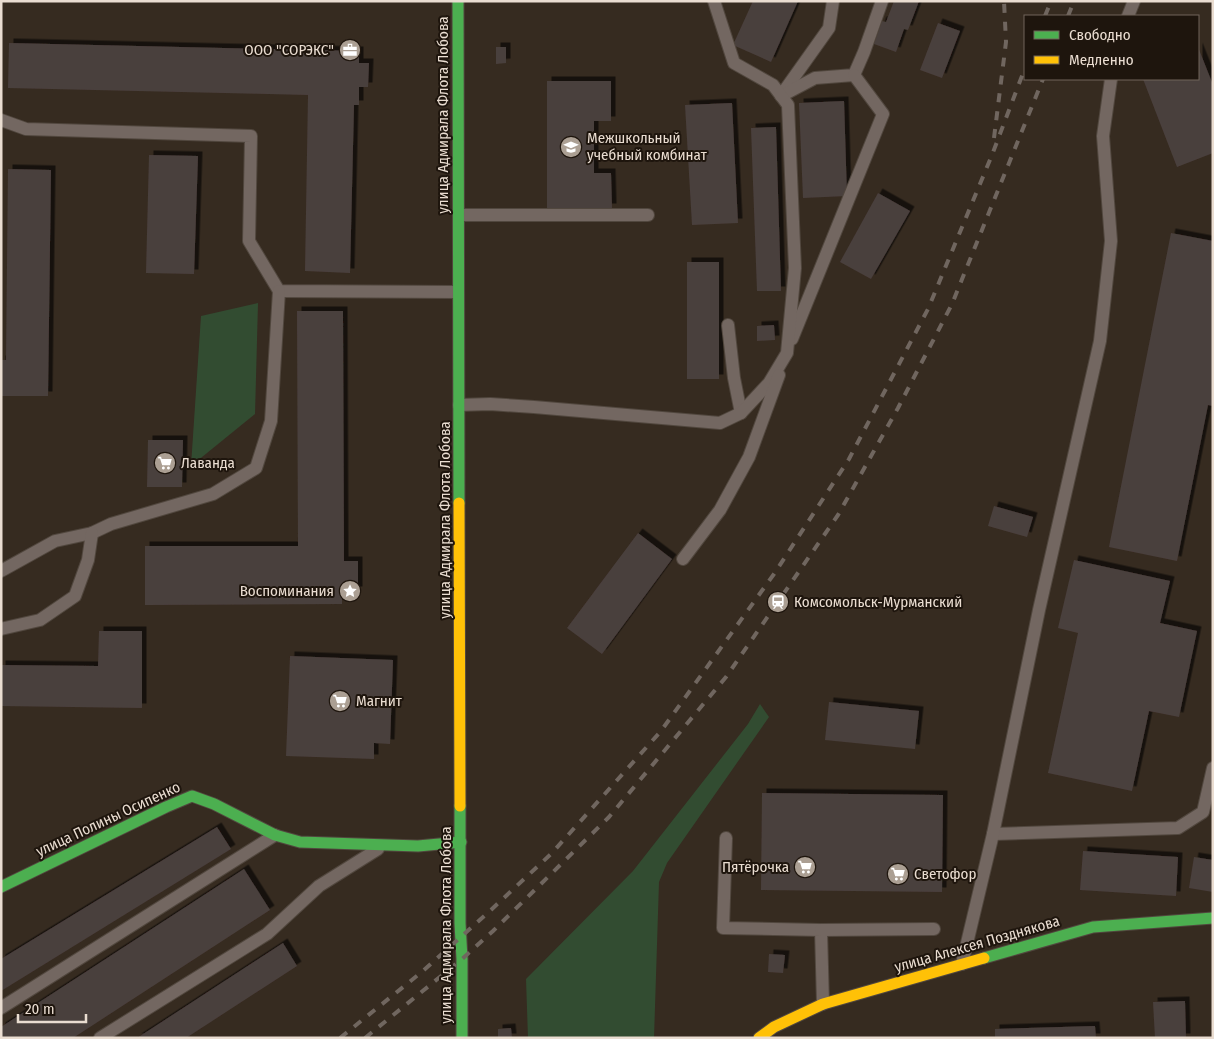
<svg xmlns="http://www.w3.org/2000/svg" width="1214" height="1039" viewBox="0 0 1214 1039" font-family="'Fira Sans Condensed',sans-serif">
	<defs>
		<filter id="shadow"><feDropShadow dx="4.5" dy="-4.5" stdDeviation="0" flood-color="#0009"/></filter>
	</defs>
	<rect width="100%" height="100%" fill="#362b20"/>
	<g fill="#324c31">
		<polygon points="258,303 255,414 191,466 201,316"/>
		<polygon points="760,704 769,717 667,863 659,882 654,1038 528,1038 526,979 633,871 748,724"/>
	</g>
	<g fill="#4a3f3d" filter="url(#shadow)">
		<polygon points="753,1 798,1 771,62 733,45"/>
		<polygon points="894,1 919,1 908,30 904,29 896,52 874,44 882,21 886,22"/>
		<polygon points="938,23 960,31 942,78 920,70"/>
		<polygon points="9,43 359,51 359,63 369,63 368,87 359,87 359,105 354,105 350,273 305,271 308,95 8,88"/>
		<polygon points="496,47 506,47 506,63 496,64"/>
		<polygon points="1198,47 1213,85 1213,153 1177,167 1143,79 1198,79"/>
		<polygon points="547,81 611,81 611,121 594,121 594,173 611,173 612,208 547,208"/>
		<polygon points="844,101 847,196 803,198 799,103"/>
		<polygon points="732,103 738,223 692,225 685,105"/>
		<polygon points="776,127 781,291 757,291 751,128"/>
		<polygon points="149,155 198,156 194,274 146,273"/>
		<polygon points="8,169 51,170 48,396 1,396 1,360 6,360"/>
		<polygon points="878,193 910,211 871,279 840,262"/>
		<polygon points="1171,233 1213,241 1213,406 1208,405 1177,561 1109,547"/>
		<rect x="687" y="262" width="32" height="117"/>
		<polygon points="297,311 343,311 344,561 358,561 358,591 342,591 342,604 145,605 145,546 298,546"/>
		<polygon points="774,325 775,340 757,341 757,326"/>
		<polygon points="148,440 183,440 182,487 147,487"/>
		<polygon points="994,506 1033,517 1027,537 988,526"/>
		<polygon points="638,533 672,559 602,654 567,628"/>
		<polygon points="1074,560 1170,581 1160,623 1197,631 1179,717 1149,711 1132,791 1048,773 1078,633 1058,628"/>
		<polygon points="99,631 142,631 142,708 1,706 1,665 98,666"/>
		<polygon points="290,656 393,660 390,744 374,743 374,759 286,756"/>
		<polygon points="829,702 919,711 915,749 825,740"/>
		<polygon points="762,793 943,795 942,892 761,890"/>
		<polygon points="217,827 231,849 1,991 1,959"/>
		<polygon points="1083,851 1178,857 1176,896 1080,890"/>
		<polygon points="1194,857 1213,860 1213,892 1189,888"/>
		<polygon points="244,869 270,910 73,1038 1,1038 1,1027"/>
		<polygon points="283,943 297,966 186,1038 137,1038"/>
		<polygon points="769,954 785,955 783,973 768,972"/>
		<polygon points="1185,1001 1186,1038 1155,1038 1153,1002"/>
		<polygon points="1095,1026 1096,1038 995,1038 995,1029"/>
		<polygon points="511,1028 512,1038 498,1038 498,1029"/>
	</g>
	<g fill="none" stroke-linecap="round" stroke-linejoin="round">
		<g stroke="#51473e" stroke-width="14">
			<g id="lane">
				<polyline points="1128,16 1134,1"/>
				<polyline points="782,94 829,28 833,1"/>
				<polyline points="781,96 815,78 854,75 864,52 882,1"/>
				<polyline points="1,120 26,129 251,136 249,241 279,291 458,292"/>
				<polyline points="459,215 648,215"/>
				<polyline points="728,325 734,378 741,413"/>
				<polyline points="792,339 883,114 854,75"/>
				<polyline points="459,405 490,404 534,407 720,423 741,413 769,383 787,353 795,268 788,105 773,85 734,63 714,1"/>
				<polyline points="683,559 720,510 749,457 779,375"/>
				<polyline points="1,571 55,541 92,533 111,524 213,494 256,468 271,421 279,291"/>
				<polyline points="1,629 40,620 75,596 88,560 92,533"/>
				<polyline points="993,834 1178,828 1203,812 1213,768"/>
				<polyline points="726,838 723,928 821,930 823,1004"/>
				<polyline points="821,930 934,929"/>
				<polyline points="962,964 993,834 1039,610 1100,341 1111,241 1103,136 1111,79"/>
				<polyline points="1,1008 275,835"/>
				<polyline points="100,1038 267,934 319,886 378,849"/>
			</g>
		</g>
		<g stroke="#51473e" stroke-width="13">
			<g id="fast">
				<polyline points="458,1 459,503"/>
				<polyline points="460,806 460,923 462,959 462,1038"/>
				<polyline points="1,887 166,807 192,796 214,804 275,835 300,842 418,846 461,842"/>
				<polyline points="984,958 1093,927 1213,918"/>
			</g>
		</g>
		<g stroke="#51473e" stroke-width="13">
			<g id="slow">
				<polyline points="459,503 460,806"/>
				<polyline points="759,1038 774,1027 823,1004 984,958"/>
			</g>
		</g>
		<use href="#lane" stroke="#736761" stroke-width="12"/>
		<use href="#fast" stroke="#4caf50" stroke-width="11"/>
		<use href="#slow" stroke="#ffc107" stroke-width="11"/>
		<g stroke="#70665f" stroke-width="4" stroke-dasharray="9 9" stroke-linecap="butt">
			<polyline points="1045,16 1051,1"/>
			<polyline points="1068,16 1074,1"/>
			<polyline points="994,138 1006,42 1004,1"/>
			<polyline points="340,1038 423,971 492,909 552,853 661,731 774,574 849,459 928,309 992,155 1025,68"/>
			<polyline points="365,1038 462,959 493,931 609,817 726,677 838,515 898,408 952,304 1043,79"/>
		</g>
	</g>
	<defs>
		<g id="office-disc" transform="scale(1.125)"><circle r="9.5" fill="#ab9f93" stroke="#1e150d"/><path d="M-6-3h4V-5.5h4V-3h4V5H-6ZM-1-4.5V-3h2v-1.5ZM-6 0V1H6V0Z" fill="#fff"/></g>
		<g id="university-disc" transform="scale(1.125)"><circle r="9.5" fill="#ab9f93" stroke="#1e150d"/><path d="M0-5L7-2L0 1L-7-2ZM-4 1L0 2.5L4 1V4Q0 6-4 4Z" fill="#fff"/></g>
		<g id="supermarket-disc" transform="scale(1.125)"><circle r="9.5" fill="#ab9f93" stroke="#1e150d"/><path d="M-6-5.5h2.5l.6 2H6L4.5 2H-2.5L-4.4-4H-6ZM-1.5 3.2a1.3 1.3 0 1 0 .1 0ZM3 3.2a1.3 1.3 0 1 0 .1 0Z" fill="#fff"/></g>
		<g id="sight-disc" transform="scale(1.125)"><circle r="9.5" fill="#ab9f93" stroke="#1e150d"/><path d="M0-6L1.8-2.2L6-1.7L2.9 1.2L3.7 5.4L0 3.3L-3.7 5.4L-2.9 1.2L-6-1.7L-1.8-2.2Z" fill="#fff"/></g>
		<g id="station-disc" transform="scale(1.125)"><circle r="9.5" fill="#ab9f93" stroke="#1e150d"/><path d="M-3-6H3Q5-6 5-4V2Q5 4 3 4L4.5 6H3L1.5 4h-3L-3 6H-4.5L-3 4Q-5 4-5 2V-4Q-5-6-3-6ZM-3.5-4v3h7v-3ZM-3.5 1v1.5H-2V1ZM2 1v1.5H3.5V1Z" fill="#fff"/></g>
	</defs>
	<g fill-rule="evenodd">
		<use href="#office-disc" x="350" y="50"/>
		<use href="#university-disc" x="571" y="147"/>
		<use href="#supermarket-disc" x="165" y="463"/>
		<use href="#sight-disc" x="350" y="591"/>
		<use href="#station-disc" x="778" y="602"/>
		<use href="#supermarket-disc" x="340" y="701"/>
		<use href="#supermarket-disc" x="805" y="867"/>
		<use href="#supermarket-disc" x="898" y="874"/>
	</g>
	<g text-anchor="middle" stroke-width="4" stroke-linejoin="round" paint-order="stroke">
		<g font-size="15" fill="#eaddd1" stroke="#1e150d" text-anchor="start">
			<text x="334" y="55" text-anchor="end">ООО "СОРЭКС"</text>
			<text x="587" y="143">Межшкольный<tspan x="587" dy="17">учебный комбинат</tspan></text>
			<text x="181" y="468">Лаванда</text>
			<text x="334" y="596" text-anchor="end">Воспоминания</text>
			<text x="794" y="607">Комсомольск-Мурманский</text>
			<text x="356" y="706">Магнит</text>
			<text x="789" y="872" text-anchor="end">Пятёрочка</text>
			<text x="914" y="879">Светофор</text>
		</g>
		<g font-size="15" fill="#eaddd1" stroke="#1e150d">
			<text transform="translate(443 115) rotate(-90)" y="5">улица Адмирала Флота Лобова</text>
			<text transform="translate(445 520) rotate(-90)" y="5">улица Адмирала Флота Лобова</text>
			<text transform="translate(108 819) rotate(-25)" y="5">улица Полины Осипенко</text>
			<text transform="translate(446 925) rotate(-90)" y="5">улица Адмирала Флота Лобова</text>
			<text transform="translate(977 944) rotate(-16)" y="5">улица Алексея Позднякова</text>
		</g>
	</g>
	<rect width="1214" height="1039" fill="none" stroke="#eaddd1" stroke-width="5"/>
	<rect x="1024" y="15" width="175" height="65" fill="#1e150d" stroke="#70655b"/>
	<rect x="1034" y="31" width="25" height="8" fill="#4caf50" stroke="#70655b"/>
	<text x="1069" y="40" font-size="15" fill="#eaddd1">Свободно</text>
	<rect x="1034" y="56" width="25" height="8" fill="#ffc107" stroke="#70655b"/>
	<text x="1069" y="65" font-size="15" fill="#eaddd1">Медленно</text>
	<path d="M18 1014v8h68v-8" fill="none" stroke="#eaddd1" stroke-width="2.5"/>
	<text x="25" y="1014" font-size="15" fill="#eaddd1" stroke="#1e150d" stroke-width="4" paint-order="stroke">20 m</text>
</svg>
